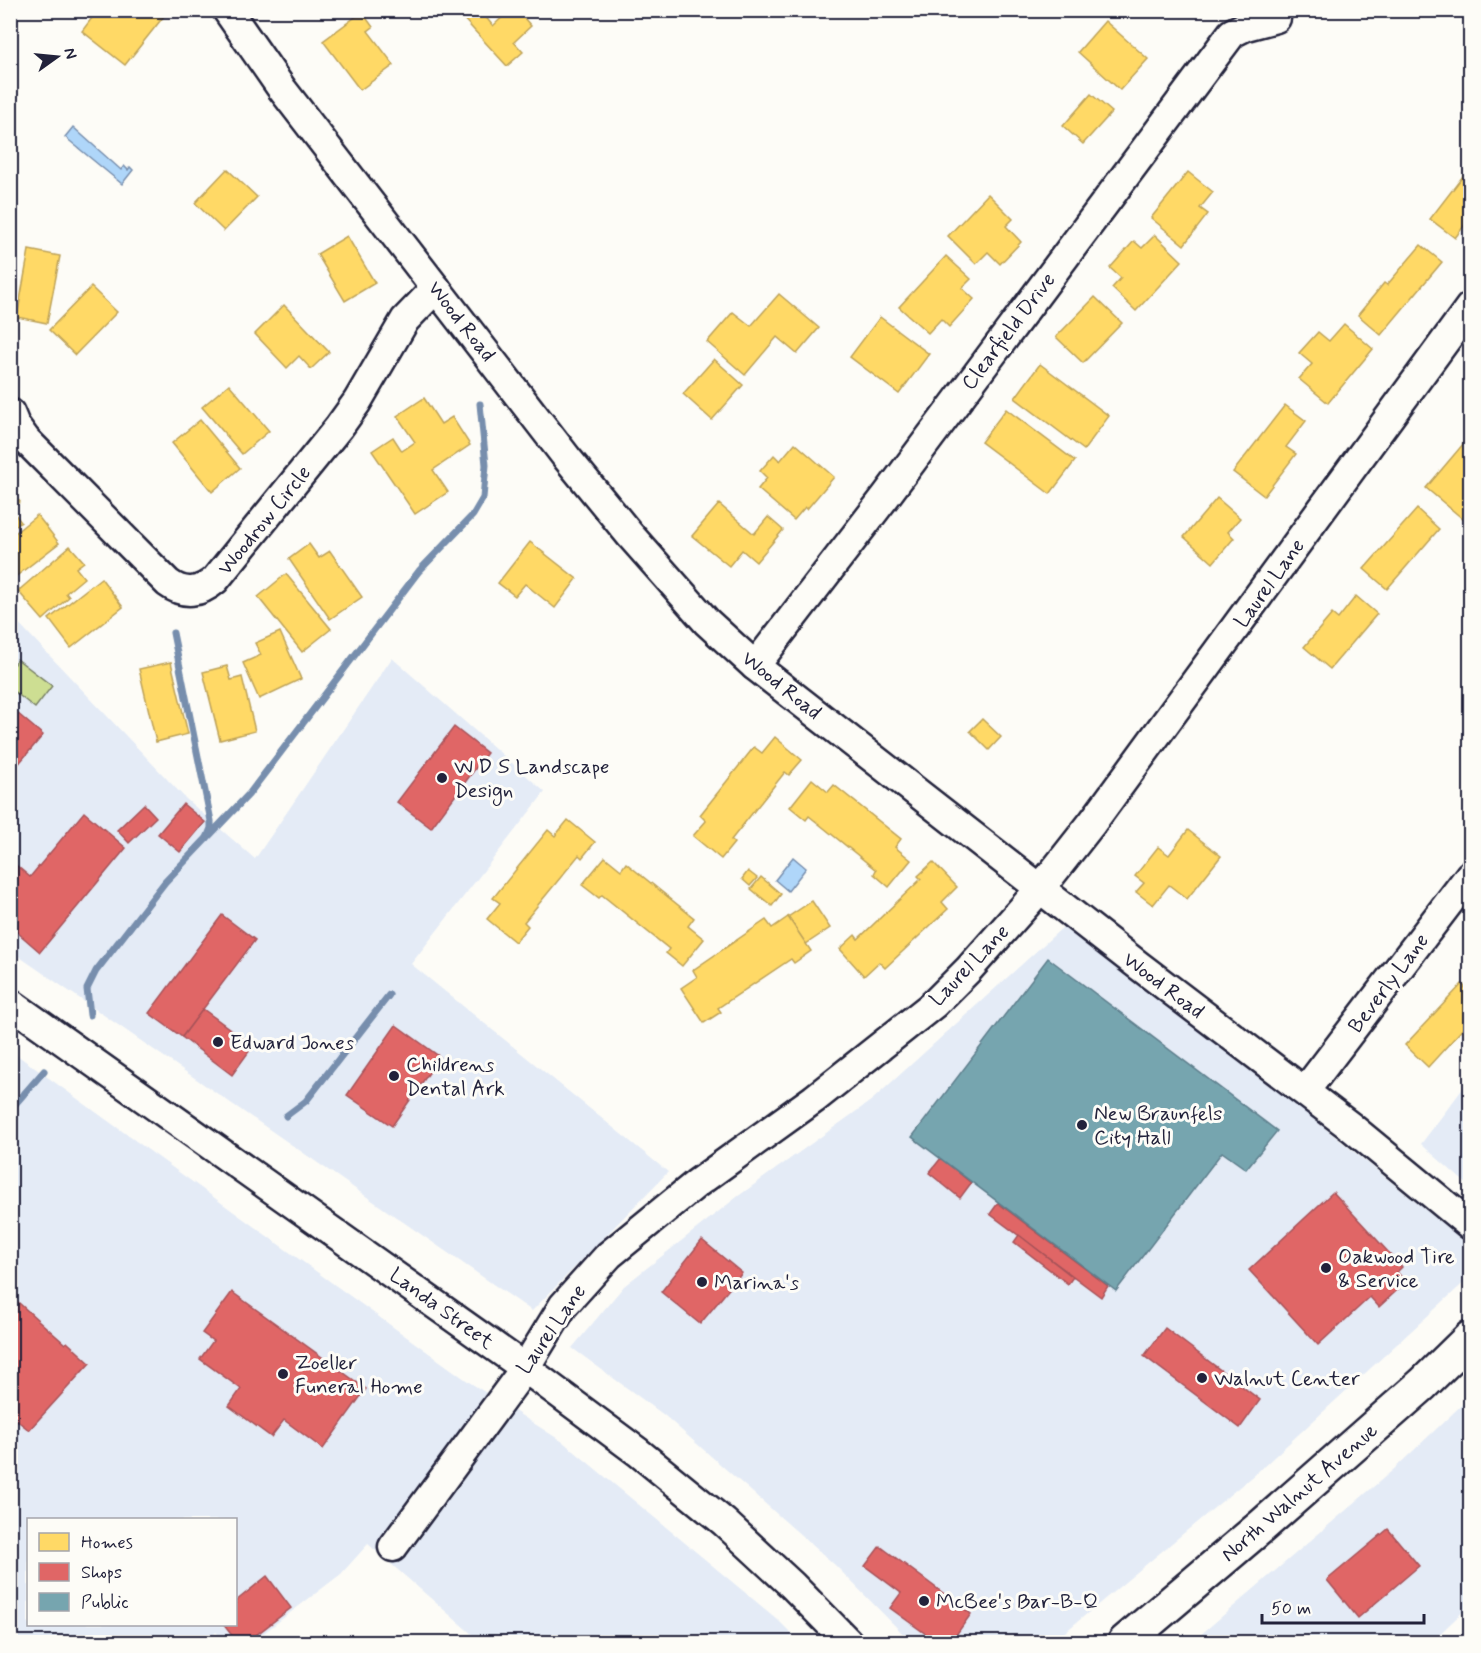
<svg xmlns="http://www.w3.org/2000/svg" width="1481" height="1653" viewBox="0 0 1481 1653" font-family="Mynerve,sans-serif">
	<rect width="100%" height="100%" fill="#fdfcf7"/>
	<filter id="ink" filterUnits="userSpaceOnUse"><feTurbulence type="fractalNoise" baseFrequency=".0167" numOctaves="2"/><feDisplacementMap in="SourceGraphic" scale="12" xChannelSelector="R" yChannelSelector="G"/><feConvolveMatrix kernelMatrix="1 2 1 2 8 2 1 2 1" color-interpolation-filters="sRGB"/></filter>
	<g filter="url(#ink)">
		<g fill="#e4ebf6" fill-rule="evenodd">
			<polygon points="10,614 186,799 255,859 392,658 545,792 411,964 668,1172 532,1311 11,951"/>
			<polygon points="1063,927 1311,1117 1470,1246 1470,1277 1262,1468 1053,1642 911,1642 835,1565 664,1415 572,1348 624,1286 737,1197 872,1100"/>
			<path d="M10,1050L469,1382L563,1442L777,1619L800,1642H481L368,1544L341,1574L252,1642H225L216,1632L208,1642H11ZM28,1520H236V1624H28Z"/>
			<polygon points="1470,1079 1470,1187 1421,1144"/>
			<polygon points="1470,1397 1470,1605 1431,1642 1192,1642 1393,1470"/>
		</g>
		<polygon fill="#cdde92" stroke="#788066" stroke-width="1.5" points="17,659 52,686 35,708 11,689 11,668"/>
		<g fill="#afd6f9" stroke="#778ead" stroke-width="1.5">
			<polygon points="73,127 121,170 124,166 128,170 130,167 133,170 122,184 65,137"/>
			<polygon points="793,857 806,868 788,891 775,880"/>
		</g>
		<g fill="#ffd966" stroke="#bda259" stroke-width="1.5">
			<polygon points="98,10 157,10 164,16 125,65 82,31"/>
			<polygon points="467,10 480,10 493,26 510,10 517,10 531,26 514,42 523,52 507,66 461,16"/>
			<polygon points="362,12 373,27 368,31 394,65 360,90 323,41"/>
			<polygon points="1105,21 1148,59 1120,90 1078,52"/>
			<polygon points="1091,94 1112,112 1083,144 1063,126"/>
			<polygon points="1470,167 1470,218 1455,238 1430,219"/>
			<polygon points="227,169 257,197 224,231 195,203"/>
			<polygon points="1188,172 1213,192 1200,208 1208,214 1184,245 1151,218"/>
			<polygon points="988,194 1013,219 1006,226 1021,242 1000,264 988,252 976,264 948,236"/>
			<polygon points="1155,235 1182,261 1136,311 1112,288 1121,278 1110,268 1134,241 1142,248"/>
			<polygon points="347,236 375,283 345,301 317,254"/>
			<polygon points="1421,245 1442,262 1381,335 1358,315 1384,283 1387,285"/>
			<polygon points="29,250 60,256 47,323 17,317"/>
			<polygon points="946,256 971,279 962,288 974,299 949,327 941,319 928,333 899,307"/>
			<polygon points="10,271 14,298 10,298"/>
			<polygon points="91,287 117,312 75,355 49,330"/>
			<polygon points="779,294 819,328 797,354 777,337 745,375 707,342 733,312 751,326"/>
			<polygon points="1095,297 1122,323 1083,363 1056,337"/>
			<polygon points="284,305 329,352 311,369 299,356 287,368 255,334"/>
			<polygon points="880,317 929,354 899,394 850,357"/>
			<polygon points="1344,324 1373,349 1328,403 1299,379 1312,364 1299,353 1318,332 1329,341"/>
			<polygon points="714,359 743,385 712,420 683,394"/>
			<polygon points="1040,364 1109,416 1084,450 1015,398"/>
			<polygon points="229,384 269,431 242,454 202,407"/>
			<polygon points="424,398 441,424 452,417 470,445 433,470 448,492 415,514 372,451 393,437 402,451 415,442 397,416"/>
			<polygon points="1285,405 1306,421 1286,447 1296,454 1264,496 1233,472"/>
			<polygon points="1006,409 1075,461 1050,494 981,442"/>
			<polygon points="200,420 240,468 212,492 172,443"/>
			<polygon points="795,443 834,477 807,509 805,507 794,520 758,489 767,478 760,471 774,455 780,461"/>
			<polygon points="1464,443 1470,449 1470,525 1426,488"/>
			<polygon points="10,490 20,502 11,509 21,522 10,530"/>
			<polygon points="1217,498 1240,518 1228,532 1234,538 1213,563 1184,537"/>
			<polygon points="719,504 754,534 768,517 783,530 756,562 742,550 729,566 692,536"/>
			<polygon points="1417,509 1439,529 1387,589 1364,569"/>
			<polygon points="37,515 59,543 10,581 10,537"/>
			<polygon points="530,542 577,579 555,608 525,584 515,596 498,583"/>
			<polygon points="309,544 319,558 330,551 362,597 330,619 289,559"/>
			<polygon points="70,546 84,562 76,568 84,578 66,593 69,597 43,620 18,591"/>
			<polygon points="286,574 331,629 302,652 258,597"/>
			<polygon points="101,578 123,607 71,648 49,619"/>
			<polygon points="1356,596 1377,614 1330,669 1304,647 1332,614 1338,619"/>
			<polygon points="280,632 301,679 259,699 243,663 261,655 255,643"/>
			<polygon points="171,662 188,734 156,742 139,669"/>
			<polygon points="227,666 231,680 242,677 255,731 220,740 203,672"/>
			<polygon points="982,719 1001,737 989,750 970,731"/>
			<polygon points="775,737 802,760 789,775 785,772 731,840 734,843 721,859 693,836 706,821 700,815 754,747 762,753"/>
			<polygon points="812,779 828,792 834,785 901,839 895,847 911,860 889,887 874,874 876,870 809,816 806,820 790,807"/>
			<polygon points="568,820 595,842 582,858 579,855 524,922 528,926 515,942 487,919 500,903 493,898 548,830 555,836"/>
			<polygon points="1188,830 1221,856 1187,899 1169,885 1153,905 1136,892 1144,883 1135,876 1158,847 1169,855"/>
			<polygon points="605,857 621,870 626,863 694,918 688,926 704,939 682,966 666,953 669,949 602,895 599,898 582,885"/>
			<polygon points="933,862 957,887 942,902 948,909 885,968 879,962 864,976 840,949 855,935 858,939 921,879 918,876"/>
			<polygon points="748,871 757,878 750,886 742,879"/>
			<polygon points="761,877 781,894 772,906 751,889"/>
			<polygon points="812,901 830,928 806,944 788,917"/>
			<polygon points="788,917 811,951 794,963 791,959 718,1008 721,1012 704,1023 681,988 697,977 693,970 766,920 772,928"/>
			<polygon points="1462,984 1470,993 1470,1021 1428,1067 1405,1045"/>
		</g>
		<g fill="#e06666" stroke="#a75259" stroke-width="1.5">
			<polygon points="10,707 43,735 10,774"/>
			<polygon points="454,727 487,753 431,828 397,802"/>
			<polygon points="144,804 156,817 129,843 117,830"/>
			<polygon points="183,804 205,822 180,852 158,834"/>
			<polygon points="84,812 126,848 40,952 10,926 10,860 30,877"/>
			<polygon points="222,915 255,940 182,1037 149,1013"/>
			<polygon points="203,1009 253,1046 232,1075 182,1037"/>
			<polygon points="396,1025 440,1057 392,1126 347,1095"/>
			<polygon points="941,1158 971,1183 960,1198 929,1173"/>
			<polygon points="1333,1192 1402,1267 1397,1272 1406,1282 1379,1307 1370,1297 1318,1345 1249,1270"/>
			<polygon points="998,1203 1108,1286 1101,1297 990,1214"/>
			<polygon points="1019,1235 1073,1277 1068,1284 1014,1242"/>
			<polygon points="702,1240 742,1273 700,1324 661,1292"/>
			<polygon points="232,1292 366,1389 323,1449 284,1420 271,1437 229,1406 241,1389 200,1359 213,1341 202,1333"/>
			<polygon points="10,1295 65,1344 67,1342 90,1363 29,1430 10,1415"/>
			<polygon points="1165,1328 1260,1400 1240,1428 1144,1356"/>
			<polygon points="1388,1529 1419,1566 1358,1618 1327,1580"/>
			<polygon points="880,1546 971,1614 951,1642 937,1642 890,1608 901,1593 865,1566"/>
			<polygon points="267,1576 291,1608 247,1642 237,1642 223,1624 236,1624 236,1601"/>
		</g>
		<polygon fill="#76a5af" stroke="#5d7e8c" stroke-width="1.5" points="1048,958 1277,1131 1246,1169 1222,1152 1116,1291 912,1137"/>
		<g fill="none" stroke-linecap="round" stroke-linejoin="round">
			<g stroke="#778ead" stroke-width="7">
				<polyline points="207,838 249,794 419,571 473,515 483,498 486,465 480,404"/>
				<polyline points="90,1015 87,989 96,971 165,882 207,838 211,828 211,821 173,633"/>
				<polyline points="10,1110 44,1071"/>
				<polyline points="286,1116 306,1101 389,995"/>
			</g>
			<g stroke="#22223b" stroke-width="33">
				<g id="minor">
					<polyline points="227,10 282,89 567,458 630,535 707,622 755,666 1138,965 1351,1127 1470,1225"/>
					<path d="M10,413L15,425L26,440L168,583C184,595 200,593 215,580L339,427L357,402L405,320L436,288"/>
					<polyline points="755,666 886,496 1232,33 1246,26 1276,18"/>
					<polyline points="10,1003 525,1368 638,1452 724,1522 792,1585 848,1642"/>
					<polyline points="1305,1091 1470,875"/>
					<polyline points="393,1547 525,1368 563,1306 609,1255 696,1184 814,1099 934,1004 968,970 1040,889 1092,823 1470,307"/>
				</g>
			</g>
			<g stroke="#22223b" stroke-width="38">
				<polyline id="major" points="1125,1642 1263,1525 1423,1384 1470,1338"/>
			</g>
			<use href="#minor" stroke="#fdfcf7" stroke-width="28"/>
			<use href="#major" stroke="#fdfcf7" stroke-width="33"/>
		</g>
	</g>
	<g fill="#22223b" stroke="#fdfcf7" stroke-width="2">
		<circle cx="442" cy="778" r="6"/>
		<circle cx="218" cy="1042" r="6"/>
		<circle cx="394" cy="1076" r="6"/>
		<circle cx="1082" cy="1125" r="6"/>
		<circle cx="1326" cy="1268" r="6"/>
		<circle cx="702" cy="1282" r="6"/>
		<circle cx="283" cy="1374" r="6"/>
		<circle cx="1202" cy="1378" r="6"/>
		<circle cx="924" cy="1601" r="6"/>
	</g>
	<g text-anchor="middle" stroke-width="6" stroke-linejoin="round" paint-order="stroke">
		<g font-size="21" fill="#22223b" stroke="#fdfcf7">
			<text transform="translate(462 321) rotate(52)" y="7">Wood Road</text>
			<text transform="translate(1008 331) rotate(-53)" y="7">Clearfield Drive</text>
			<text transform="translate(264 520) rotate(-51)" y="7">Woodrow Circle</text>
			<text transform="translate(1269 583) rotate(-54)" y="7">Laurel Lane</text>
			<text transform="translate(782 685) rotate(39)" y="7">Wood Road</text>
			<text transform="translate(969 965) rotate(-46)" y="7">Laurel Lane</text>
			<text transform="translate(1388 983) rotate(-53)" y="7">Beverly Lane</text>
			<text transform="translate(1164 985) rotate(37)" y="7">Wood Road</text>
			<text transform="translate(442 1308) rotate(36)" y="7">Landa Street</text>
			<text transform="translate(551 1329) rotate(-55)" y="7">Laurel Lane</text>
			<text transform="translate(1299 1492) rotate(-41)" y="7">North Walnut Avenue</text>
		</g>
		<g font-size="21" fill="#22223b" stroke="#fdfcf7" text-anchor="start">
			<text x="454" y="773">W D S Landscape<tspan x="454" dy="24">Design</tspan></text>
			<text x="230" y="1049">Edward Jones</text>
			<text x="406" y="1071">Childrens<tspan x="406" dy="24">Dental Ark</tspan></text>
			<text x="1094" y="1120">New Braunfels<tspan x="1094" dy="24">City Hall</tspan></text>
			<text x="1338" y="1263">Oakwood Tire<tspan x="1338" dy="24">&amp; Service</tspan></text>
			<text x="714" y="1289">Marina's</text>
			<text x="295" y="1369">Zoeller<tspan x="295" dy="24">Funeral Home</tspan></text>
			<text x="1214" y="1385">Walnut Center</text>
			<text x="936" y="1608">McBee's Bar-B-Q</text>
		</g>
	</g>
	<rect width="1481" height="1653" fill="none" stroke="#fdfcf7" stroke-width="36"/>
	<rect x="18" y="18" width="1445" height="1617" fill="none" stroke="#22223b" stroke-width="2" filter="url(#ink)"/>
	<rect x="27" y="1518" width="210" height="108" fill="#fdfcf7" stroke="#a5a5ac" stroke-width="1.5"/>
	<rect x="39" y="1533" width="30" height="18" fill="#ffd966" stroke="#a5a5ac" stroke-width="1.5"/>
	<text x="81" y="1548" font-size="18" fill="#22223b">Homes</text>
	<rect x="39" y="1563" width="30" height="18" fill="#e06666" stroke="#a5a5ac" stroke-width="1.5"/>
	<text x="81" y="1578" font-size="18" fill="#22223b">Shops</text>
	<rect x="39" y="1593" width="30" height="18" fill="#76a5af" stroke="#a5a5ac" stroke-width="1.5"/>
	<text x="81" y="1608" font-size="18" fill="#22223b">Public</text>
	<g transform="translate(57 57) rotate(75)" stroke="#fdfcf7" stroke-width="4.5" paint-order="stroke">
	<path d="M0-4.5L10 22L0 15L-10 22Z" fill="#22223b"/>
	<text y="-9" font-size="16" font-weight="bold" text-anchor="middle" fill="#22223b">N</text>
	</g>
	<path d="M1262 1614v9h162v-9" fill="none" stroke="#22223b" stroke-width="3"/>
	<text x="1271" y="1614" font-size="18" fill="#22223b" stroke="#fdfcf7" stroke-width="4.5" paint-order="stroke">50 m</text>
</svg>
